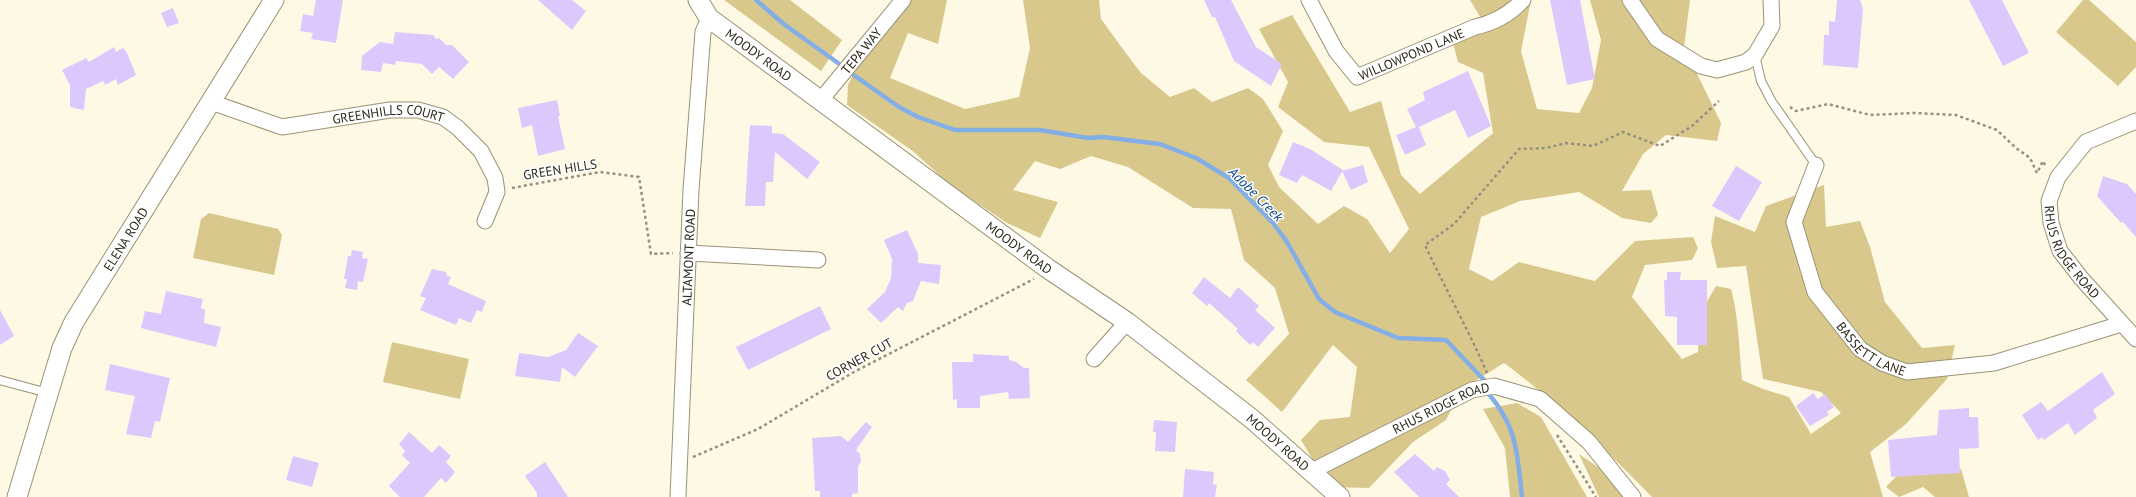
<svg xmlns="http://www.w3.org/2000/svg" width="2136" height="497" viewBox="0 0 2136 497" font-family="'PT Sans',sans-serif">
	<rect width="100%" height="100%" fill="#fef9e5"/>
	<g fill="#d9c88c">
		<polygon points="724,0 790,0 842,40 821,71"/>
		<path d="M903,0H947L938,44L908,33L890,78L965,109L1019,97L1030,48L1023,0H1099L1101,19L1128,56L1141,73L1170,97L1194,88L1212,102L1248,88L1263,99L1283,131L1268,165L1279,187L1318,224L1344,206L1367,219L1390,253L1409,229L1369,147L1324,142L1278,107L1288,82L1259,29L1292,15L1350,112L1381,101L1401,175L1420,194L1493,133L1483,73L1458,62L1453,43L1482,20L1470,0H1531L1521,51L1537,109L1579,113L1592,88L1601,40L1590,0H1690L1684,47L1721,123L1717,141L1666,135L1643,154L1622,191L1651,190L1658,215L1651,223L1622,218L1579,192L1520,201L1481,217L1469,269L1492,281L1519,262L1595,281L1635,241L1693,237L1698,248L1692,260L1645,265L1632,297L1682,359L1698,352L1700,314L1716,286L1731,289C1739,318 1739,349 1742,380L1763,389L1789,397L1811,434L1841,413L1821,392L1763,379L1746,266L1717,268L1711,242L1715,216L1755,232L1766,206L1824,185L1826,227L1860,221L1870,247L1885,302L1922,348L1955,345L1947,379L1906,424L1870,452L1883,497H1652C1606,450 1558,403 1504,363L1462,389L1446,420L1413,442L1369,488L1329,487L1301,440L1320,420L1350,417L1357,367L1333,345L1282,412L1246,380L1289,334L1275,288L1244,260L1231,209L1193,208L1128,167L1091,156L1060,169L1035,161L1013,190L1058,202L1040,238L1007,223L950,185L914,152L847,105L848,85L874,31Z"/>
		<polygon points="2083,0 2089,0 2136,42 2136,67 2118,86 2056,32"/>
		<polygon points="209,213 278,229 282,235 274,275 193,258 201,219"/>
		<polygon points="392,342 469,359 460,399 383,382"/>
		<polygon points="1517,403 1541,417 1587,497 1510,497 1505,448 1483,409"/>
		<polygon points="1579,454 1621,483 1636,497 1599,497"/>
		<polygon points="1938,461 1961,469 1969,497 1935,497 1923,487 1899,497 1886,487 1907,465"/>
	</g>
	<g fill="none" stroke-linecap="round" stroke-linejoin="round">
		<g stroke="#83aee6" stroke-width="4.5">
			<polyline points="756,0 785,25 838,63"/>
			<polyline points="848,71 899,107 918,117 955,130 1040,130 1088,138 1103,137 1160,144 1196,158 1229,178 1273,223 1287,242 1319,299 1335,312 1398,338 1446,340 1486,382"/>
			<path d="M1488,393C1518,428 1517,454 1522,497"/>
		</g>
	</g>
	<g fill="#ddc8fd">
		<polygon points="316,0 343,0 336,43 311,39 313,33 300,31 303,14 313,16"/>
		<polygon points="538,0 572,0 586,11 572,30"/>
		<polygon points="1204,0 1231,0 1256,47 1282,64 1271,86 1234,61 1215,17 1212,17"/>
		<polygon points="1550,0 1580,0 1595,79 1567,85"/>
		<polygon points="1837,0 1860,0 1863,9 1858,68 1823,65 1824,35 1829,35 1829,21 1835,22"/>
		<polygon points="1969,0 2002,0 2029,53 2003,66"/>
		<polygon points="173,8 179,23 167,27 161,13"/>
		<polygon points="395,32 433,35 436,39 439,38 446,45 452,45 469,62 453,79 439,67 432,74 422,64 396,61 395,65 383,63 381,72 361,70 362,56 380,42 393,44"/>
		<polygon points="114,47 116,52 123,48 127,53 136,75 118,85 116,79 105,85 103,81 86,89 84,110 70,107 70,85 62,70 86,58 89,62"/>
		<polygon points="1468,71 1491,126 1468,138 1455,110 1419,127 1426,145 1405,155 1396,135 1416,127 1407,109 1425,100 1423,92"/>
		<polygon points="557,100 560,116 558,116 565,149 538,156 532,125 522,128 518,108"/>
		<polygon points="750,125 772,126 772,133 783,134 820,162 807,179 775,152 773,182 766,182 765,206 745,206"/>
		<polygon points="1293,142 1310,149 1343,170 1331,191 1302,175 1297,183 1279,175"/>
		<polygon points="1363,165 1368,182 1351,190 1342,171"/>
		<polygon points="1736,166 1762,182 1739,221 1712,206"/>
		<polygon points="2103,176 2127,184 2136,194 2136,237 2123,222 2121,223 2097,196"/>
		<polygon points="907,230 918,254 918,263 941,265 939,284 921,281 913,301 907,303 903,311 898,307 881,323 867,309 885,292 891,278 892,259 884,240"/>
		<polygon points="352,250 363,252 362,258 368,259 363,282 358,281 357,290 345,288 347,279 344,279 348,256 351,256"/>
		<polygon points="432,269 446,272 447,276 451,277 448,284 486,301 482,312 477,310 471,323 459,318 456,325 420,310 426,298 420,296"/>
		<polygon points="1667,272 1681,272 1680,280 1707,280 1707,345 1677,345 1677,317 1665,316 1664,280 1667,280"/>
		<polygon points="1204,277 1230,298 1238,287 1259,306 1255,310 1275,328 1258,347 1253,342 1250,345 1236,331 1238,329 1209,303 1207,306 1192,293"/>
		<polygon points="166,291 203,299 201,308 205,310 204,323 221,327 216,347 141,328 145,311 161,314"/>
		<polygon points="820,306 831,329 748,370 736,347"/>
		<polygon points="0,310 14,336 0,345"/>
		<polygon points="578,333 598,346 575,377 562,367 560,382 515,376 519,353 548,357 566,350"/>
		<polygon points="973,354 1009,356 1009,360 1016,362 1024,368 1029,368 1030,398 1009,399 1008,392 980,396 980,408 957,408 957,399 953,400 952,362 973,362"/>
		<polygon points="110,364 170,378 160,422 155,421 151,438 126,434 135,396 105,390"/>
		<polygon points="2102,372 2115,394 2093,410 2097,418 2075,435 2068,423 2044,440 2042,437 2038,440 2022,415 2041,402 2048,411"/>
		<polygon points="1813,393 1818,399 1825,394 1834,407 1827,412 1829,415 1810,426 1796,406"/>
		<polygon points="1969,408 1969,417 1978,417 1979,448 1959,449 1960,473 1891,477 1888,440 1937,435 1939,410"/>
		<polygon points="1154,420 1177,422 1175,452 1155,451 1156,432 1153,432"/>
		<polygon points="866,422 872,427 856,450 860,454 861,462 858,466 858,493 852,494 852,497 820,497 820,491 815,491 812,438 841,436 848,442"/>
		<polygon points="409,432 432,453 439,445 451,456 446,462 455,472 446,483 441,478 424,497 400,497 389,486 410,463 402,455 405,451 399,444"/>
		<polygon points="1415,454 1434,471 1437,467 1445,471 1450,480 1446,484 1459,497 1419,497 1394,472"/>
		<polygon points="293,456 319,463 312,487 286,480"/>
		<polygon points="545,462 568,497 537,497 537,493 525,476"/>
		<polygon points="1185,469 1214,472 1213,484 1217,485 1215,497 1183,497"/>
	</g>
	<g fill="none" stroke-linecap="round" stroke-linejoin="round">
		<g stroke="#9b9274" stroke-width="10">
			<g id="service">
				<polyline points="1755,55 1761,81 1772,102 1816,165"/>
				<polyline points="0,380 48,393"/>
			</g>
		</g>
		<g stroke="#9b9274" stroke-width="17">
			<g id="minor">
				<path id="s1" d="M1309,0L1336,51L1357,77L1475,27C1494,23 1510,14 1523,0"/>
				<polyline points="1630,0 1657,39 1701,66 1717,70 1746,62 1755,55 1772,26 1771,0"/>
				<path id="s2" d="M820,101L903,0"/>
				<path id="s3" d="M211,102L282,127L390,110H418L443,117L458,128L481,151L495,178L497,192L485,221"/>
				<path id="s4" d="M2136,121L2086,142L2058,177L2049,201L2051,223L2060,251L2081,278L2136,339"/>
				<path id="s5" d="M1816,165L1794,222L1815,292L1860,349L1882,363L1907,372L1994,363L2121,324"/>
				<polyline points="688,253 818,260"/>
				<polyline points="1094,359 1127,322"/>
				<path id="s6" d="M1312,471L1472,390L1494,386L1540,399L1589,442L1633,497"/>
				<path id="s7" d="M678,497L691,190L703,32L709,18"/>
			</g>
		</g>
		<g stroke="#9b9274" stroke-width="21">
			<g id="tertiary">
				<path id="s8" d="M698,0L709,18L1047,268L1127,322L1252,419L1340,497"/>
				<path id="s9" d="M17,497L62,348L74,322L274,0"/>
			</g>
		</g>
		<g stroke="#959181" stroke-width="2.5" stroke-dasharray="3 3" stroke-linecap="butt">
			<polyline points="1790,107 1796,111 1828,104 1870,115 1914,113 1956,115 1997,130 2016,148 2030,158 2037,173 2043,161 2046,167"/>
			<polyline points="512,188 600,172 639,177 651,254 673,253"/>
			<path d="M1487,373C1468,329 1445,288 1425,245L1454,224L1519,149L1546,148L1566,143L1593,146L1623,132L1660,146L1692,126L1719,101"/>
			<polyline points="1557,435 1596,497"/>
			<polyline points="693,457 758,429 854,372 1034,279"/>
		</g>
		<use href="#service" stroke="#fff" stroke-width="8"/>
		<use href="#minor" stroke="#fff" stroke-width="15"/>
		<use href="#tertiary" stroke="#fff" stroke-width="19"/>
	</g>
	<g text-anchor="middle" stroke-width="3" stroke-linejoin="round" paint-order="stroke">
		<g font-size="13" fill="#2b271b" stroke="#fff">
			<text dy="5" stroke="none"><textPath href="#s2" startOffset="65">TEPA WAY</textPath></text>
			<text dy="5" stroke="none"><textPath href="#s1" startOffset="150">WILLOWPOND LANE</textPath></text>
			<text dy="5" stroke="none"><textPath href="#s8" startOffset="83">MOODY ROAD</textPath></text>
			<text dy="5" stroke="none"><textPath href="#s3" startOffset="183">GREENHILLS COURT</textPath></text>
			<text transform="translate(560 169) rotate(-9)" y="5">GREEN HILLS</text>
			<text dy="5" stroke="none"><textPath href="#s9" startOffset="282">ELENA ROAD</textPath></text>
			<text dy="5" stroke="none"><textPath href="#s8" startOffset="407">MOODY ROAD</textPath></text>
			<text dy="5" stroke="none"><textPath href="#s4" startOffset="182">RHUS RIDGE ROAD</textPath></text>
			<text dy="5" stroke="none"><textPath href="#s7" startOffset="240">ALTAMONT ROAD</textPath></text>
			<text dy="5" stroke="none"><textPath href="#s5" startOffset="216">BASSETT LANE</textPath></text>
			<text transform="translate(859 359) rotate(-29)" y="5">CORNER CUT</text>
			<text dy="5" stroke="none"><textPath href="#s6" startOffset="144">RHUS RIDGE ROAD</textPath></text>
			<text dy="5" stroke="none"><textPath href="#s8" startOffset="731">MOODY ROAD</textPath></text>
		</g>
		<g font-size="14" font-style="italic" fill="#064486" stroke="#fff">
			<text transform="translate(1256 194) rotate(45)" y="5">Adobe Creek</text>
		</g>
	</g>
</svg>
